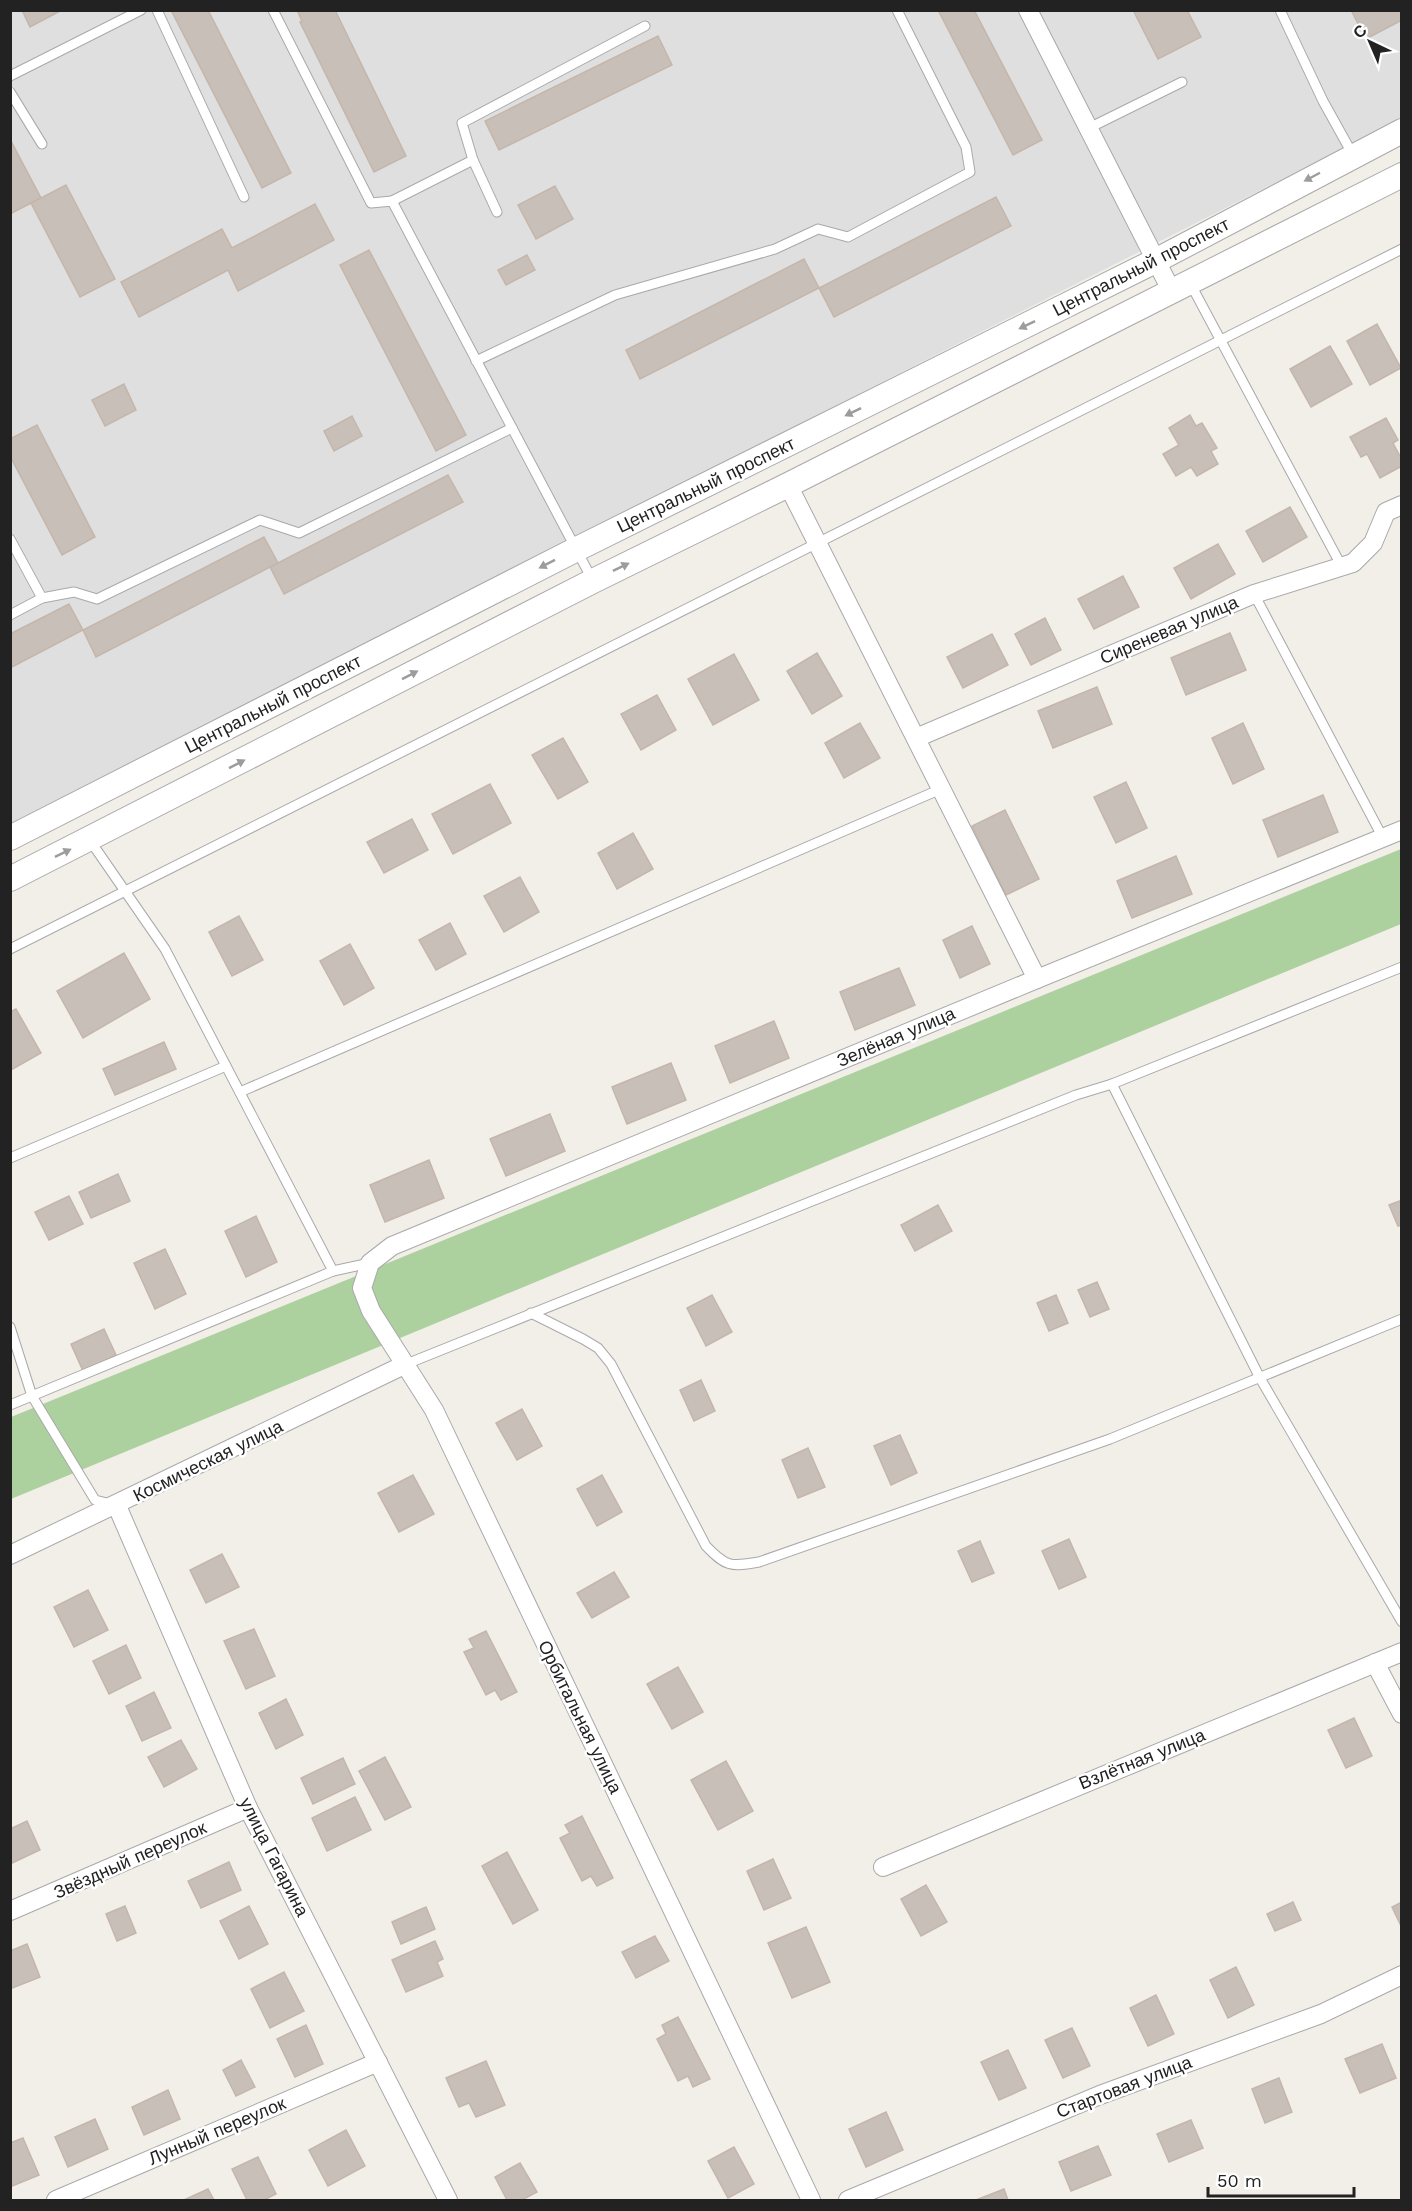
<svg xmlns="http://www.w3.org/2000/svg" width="1412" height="2211" viewBox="0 0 1412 2211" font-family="'Work Sans',sans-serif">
	<rect width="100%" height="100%" fill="#f2efe9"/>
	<polygon fill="#e0dfdf" points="11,11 1401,11 1401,119 11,824"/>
	<polygon fill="#add19e" points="1401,849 1401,924 11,1499 11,1417"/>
	<g fill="#c7bfb8" stroke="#c4b6ab" stroke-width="1.5">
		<polygon points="22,10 62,10 30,27"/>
		<polygon points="171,10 208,10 291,173 262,188"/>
		<polygon points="297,10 335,10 406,156 374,172 300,22 302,21"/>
		<polygon points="938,10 974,10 1042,140 1013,155"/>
		<polygon points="1133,10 1187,10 1201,37 1158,59"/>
		<polygon points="1351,10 1402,10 1402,20 1366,39"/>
		<polygon points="658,36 672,65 499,150 485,121"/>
		<polygon points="10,139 41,198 10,214"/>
		<polygon points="66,185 115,279 80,297 31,203"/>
		<polygon points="555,186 573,219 536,239 518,205"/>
		<polygon points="996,197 1011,226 834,317 819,288"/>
		<polygon points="315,204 334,240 238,291 228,270 139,317 121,282 222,229 232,248"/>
		<polygon points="369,250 466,435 436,451 340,265"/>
		<polygon points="527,255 535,270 506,285 498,270"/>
		<polygon points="804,259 819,288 640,379 626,350"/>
		<polygon points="1377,324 1401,368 1370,385 1347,341"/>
		<polygon points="1330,346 1352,384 1311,407 1290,369"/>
		<polygon points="124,384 136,410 105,426 92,400"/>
		<polygon points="1190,415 1196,426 1202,423 1217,448 1211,451 1218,464 1197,476 1191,467 1176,476 1163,454 1179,445 1169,428"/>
		<polygon points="352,416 362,436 334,451 324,431"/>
		<polygon points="1386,418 1398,440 1393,443 1402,460 1402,466 1380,478 1367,454 1361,457 1350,437"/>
		<polygon points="37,425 95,537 62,555 10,456 10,439"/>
		<polygon points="448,475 463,502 284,594 270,567"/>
		<polygon points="1290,507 1307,537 1263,562 1246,531"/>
		<polygon points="264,537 278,563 96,657 83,630"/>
		<polygon points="1218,544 1235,574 1191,599 1174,568"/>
		<polygon points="1123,576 1139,607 1094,629 1078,599"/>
		<polygon points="69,604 83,630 10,668 10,634"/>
		<polygon points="1045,618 1061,650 1031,665 1015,634"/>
		<polygon points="1230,633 1246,670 1186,695 1171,658"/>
		<polygon points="992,634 1008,665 963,688 947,657"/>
		<polygon points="817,653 842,696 812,714 787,671"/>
		<polygon points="734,654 759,700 713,725 688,679"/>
		<polygon points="1097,687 1112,724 1053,748 1038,711"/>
		<polygon points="657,695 676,730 641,750 621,714"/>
		<polygon points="860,723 880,758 844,778 825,743"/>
		<polygon points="1243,723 1264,769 1233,784 1212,738"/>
		<polygon points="563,738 588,782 558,799 532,755"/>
		<polygon points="1126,782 1147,828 1116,843 1094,797"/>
		<polygon points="490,784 511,823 453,854 432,814"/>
		<polygon points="1323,795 1338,832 1278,857 1263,820"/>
		<polygon points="1005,810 1039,879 1006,895 972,826"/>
		<polygon points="412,819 428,850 384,873 367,842"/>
		<polygon points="633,833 653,869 617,889 598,853"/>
		<polygon points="1176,856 1192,894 1132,918 1117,881"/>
		<polygon points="520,877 539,912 504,932 484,896"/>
		<polygon points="239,916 263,960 232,976 209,932"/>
		<polygon points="450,923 466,954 436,970 419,940"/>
		<polygon points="972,926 990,964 960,978 943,940"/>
		<polygon points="350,944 374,988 344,1005 320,961"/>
		<polygon points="124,953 150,999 83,1038 57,991"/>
		<polygon points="899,968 915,1005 855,1030 840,992"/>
		<polygon points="16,1009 41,1053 11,1070 10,1012"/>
		<polygon points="774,1021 789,1058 730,1083 715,1046"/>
		<polygon points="164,1042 176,1069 115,1095 103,1069"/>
		<polygon points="671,1063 686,1100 627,1124 612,1087"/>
		<polygon points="550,1114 565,1151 506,1176 490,1139"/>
		<polygon points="429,1160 444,1198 385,1222 370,1185"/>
		<polygon points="118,1174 130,1201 91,1218 79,1192"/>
		<polygon points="69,1196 83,1224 49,1240 35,1212"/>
		<polygon points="1402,1200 1402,1225 1398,1226 1389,1205"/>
		<polygon points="938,1205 952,1231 915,1251 901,1225"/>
		<polygon points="256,1216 277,1262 246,1277 225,1231"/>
		<polygon points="165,1249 186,1294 155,1309 134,1263"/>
		<polygon points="1097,1282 1109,1309 1090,1317 1078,1290"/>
		<polygon points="712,1295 732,1332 706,1346 687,1308"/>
		<polygon points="1056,1295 1068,1323 1049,1331 1037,1303"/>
		<polygon points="104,1329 116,1355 83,1371 71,1344"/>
		<polygon points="701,1380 715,1411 694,1421 680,1390"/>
		<polygon points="522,1409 542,1446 517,1460 496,1423"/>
		<polygon points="900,1435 917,1473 891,1485 874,1446"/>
		<polygon points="808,1448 825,1487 798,1498 782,1460"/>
		<polygon points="413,1475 434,1514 399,1532 378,1493"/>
		<polygon points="602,1475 622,1512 597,1526 577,1489"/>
		<polygon points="1069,1539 1086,1577 1059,1589 1042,1551"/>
		<polygon points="980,1541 994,1573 972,1582 958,1551"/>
		<polygon points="222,1554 239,1587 206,1603 190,1570"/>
		<polygon points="614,1572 629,1597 592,1618 577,1593"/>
		<polygon points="88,1590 108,1630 74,1647 54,1607"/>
		<polygon points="254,1629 275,1676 246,1689 224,1641"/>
		<polygon points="486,1631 517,1692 501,1700 495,1690 486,1695 464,1652 474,1648 469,1639"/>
		<polygon points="126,1645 141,1678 109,1694 93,1661"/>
		<polygon points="678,1667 703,1712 672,1729 647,1684"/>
		<polygon points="154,1692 171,1728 142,1741 126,1706"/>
		<polygon points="286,1699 303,1735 276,1749 259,1713"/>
		<polygon points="1354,1718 1372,1756 1346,1768 1328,1730"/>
		<polygon points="181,1740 197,1769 164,1787 148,1757"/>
		<polygon points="385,1757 411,1807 385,1820 359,1771"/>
		<polygon points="343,1758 355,1784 313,1804 301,1778"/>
		<polygon points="726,1761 753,1811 718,1830 691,1780"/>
		<polygon points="355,1797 371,1830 327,1851 312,1818"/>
		<polygon points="582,1816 613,1878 597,1886 591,1876 582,1881 560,1838 570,1833 565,1825"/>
		<polygon points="27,1821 40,1850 10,1864 10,1829"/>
		<polygon points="507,1852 538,1910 513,1924 482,1866"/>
		<polygon points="773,1859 791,1898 764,1910 747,1871"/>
		<polygon points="229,1862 241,1890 201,1908 188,1881"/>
		<polygon points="926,1885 947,1922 921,1936 901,1899"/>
		<polygon points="1293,1902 1301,1920 1275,1931 1267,1914"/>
		<polygon points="1402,1902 1402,1928 1392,1907"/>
		<polygon points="125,1906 136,1933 117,1941 106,1914"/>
		<polygon points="249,1906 268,1944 239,1959 220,1921"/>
		<polygon points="426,1907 435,1929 401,1944 392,1922"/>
		<polygon points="806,1927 830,1982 792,1998 768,1943"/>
		<polygon points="655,1936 669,1961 636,1978 622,1952"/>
		<polygon points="435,1941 443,1959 437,1962 443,1976 406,1992 392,1960"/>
		<polygon points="27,1944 40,1977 10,1989 10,1951"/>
		<polygon points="1236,1967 1254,2005 1228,2018 1210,1980"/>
		<polygon points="284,1972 304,2011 270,2028 251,1989"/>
		<polygon points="1156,1995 1174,2034 1148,2046 1130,2008"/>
		<polygon points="678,2017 710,2079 693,2087 688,2076 678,2081 657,2039 666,2034 662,2025"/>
		<polygon points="306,2025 323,2064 295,2077 277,2039"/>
		<polygon points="1072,2028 1090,2066 1063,2078 1045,2040"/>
		<polygon points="1382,2044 1396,2078 1360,2093 1345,2059"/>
		<polygon points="1008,2050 1026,2088 999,2100 981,2062"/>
		<polygon points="241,2060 255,2087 236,2096 223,2070"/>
		<polygon points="486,2061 505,2105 476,2117 469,2103 459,2107 446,2078"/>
		<polygon points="1279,2078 1292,2112 1265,2123 1252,2089"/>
		<polygon points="168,2090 180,2119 144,2135 132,2107"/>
		<polygon points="886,2112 903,2150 866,2167 849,2129"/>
		<polygon points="95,2119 108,2149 68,2167 55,2137"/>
		<polygon points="1191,2120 1203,2148 1169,2162 1157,2134"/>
		<polygon points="346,2130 365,2166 328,2186 309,2150"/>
		<polygon points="23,2138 39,2175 10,2187 10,2143"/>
		<polygon points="1098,2146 1111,2175 1071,2191 1059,2162"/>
		<polygon points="734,2147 754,2184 728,2198 708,2161"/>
		<polygon points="258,2157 276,2194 264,2200 247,2200 232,2169"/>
		<polygon points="520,2163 537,2192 522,2200 507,2200 495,2177"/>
		<polygon points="208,2189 214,2200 184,2200"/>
		<polygon points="1004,2189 1008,2200 976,2200"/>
	</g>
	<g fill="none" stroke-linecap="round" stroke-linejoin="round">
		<g stroke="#a9a9a9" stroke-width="11">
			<g id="service">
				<polyline points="157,10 244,197"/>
				<polyline points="273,10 371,203 392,201 593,581"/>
				<polyline points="1280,10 1323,101 1353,155"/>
				<polyline points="10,76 141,10"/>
				<polyline points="10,92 42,144"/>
				<polyline points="1089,128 1182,82"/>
				<polyline points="473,160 497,212"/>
				<polyline points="392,201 473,160 462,123 645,26"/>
				<polyline points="1190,283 1342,567"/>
				<polyline points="476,361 615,295 775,249 818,229 848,237 970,172 966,147 897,10"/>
				<polyline points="10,539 42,598"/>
				<polyline points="1254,594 1383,838"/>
				<polyline points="10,615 42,598 74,592 97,599 260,520 299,533 512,428"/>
				<polyline points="10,949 1402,249"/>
				<polyline points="1112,1084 1260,1378 1402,1622"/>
				<polyline points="240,1092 941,789"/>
				<polyline points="10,1158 226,1066"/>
				<polyline points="333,1271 370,1263"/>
				<path d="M531,1313L583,1339L598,1348L611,1364L706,1546C726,1567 731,1567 759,1562L1110,1439L1402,1319"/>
				<polyline points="10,1327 32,1396 95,1500 111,1504"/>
				<polyline points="404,1365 1076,1095 1112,1084 1402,967"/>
				<polyline points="10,1405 333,1271 165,949 89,839"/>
			</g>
		</g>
		<g stroke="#a9a9a9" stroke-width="20">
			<g id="minor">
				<polyline points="1028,10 1171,290"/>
				<polyline points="788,485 1037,979"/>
				<polyline points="916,738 1254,594 1353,563 1373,543 1386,512 1402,505"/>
				<polyline points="117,1506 248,1808 448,2200"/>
				<polyline points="10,1555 404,1365"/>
				<polyline points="1375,1663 1402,1714"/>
				<polyline points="883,1867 1402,1652"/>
				<polyline points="10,1911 248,1808"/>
				<polyline points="56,2200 378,2062"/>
				<polyline points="811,2200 434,1410 371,1311 362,1288 370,1263 392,1246 1037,979 1402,830"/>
				<polyline points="848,2200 1100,2095 1321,2014 1402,1975"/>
			</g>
		</g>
		<g stroke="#a9a9a9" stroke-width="26">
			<g id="tertiary">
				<polyline points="10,838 577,549 1157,260 1402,131"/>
				<polyline points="10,879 593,581 788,485 1402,175"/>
			</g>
		</g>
		<use href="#service" stroke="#fff" stroke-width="9"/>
		<use href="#minor" stroke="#fff" stroke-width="18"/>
		<use href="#tertiary" stroke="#fff" stroke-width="24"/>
	</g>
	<defs><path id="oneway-solid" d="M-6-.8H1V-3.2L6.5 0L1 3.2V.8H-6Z" transform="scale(1.5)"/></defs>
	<g fill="#9c9c9c">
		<use href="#oneway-solid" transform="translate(1312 177) rotate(152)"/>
		<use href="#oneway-solid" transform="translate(1027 325) rotate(154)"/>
		<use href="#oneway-solid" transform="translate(853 412) rotate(154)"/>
		<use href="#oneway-solid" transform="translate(547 564) rotate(153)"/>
		<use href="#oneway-solid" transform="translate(621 567) rotate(-26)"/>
		<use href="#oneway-solid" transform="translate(410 675) rotate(-27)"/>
		<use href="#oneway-solid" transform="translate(237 764) rotate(-27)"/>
		<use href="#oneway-solid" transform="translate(63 853) rotate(-26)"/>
	</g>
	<g text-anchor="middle" stroke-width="5" stroke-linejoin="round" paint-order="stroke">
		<g font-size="18" fill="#222" stroke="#fff">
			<text transform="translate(1141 267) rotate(-27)" y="6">Центральный проспект</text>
			<text transform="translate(706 485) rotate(-26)" y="6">Центральный проспект</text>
			<text transform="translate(1169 630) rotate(-23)" y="6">Сиреневая улица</text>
			<text transform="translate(273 704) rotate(-27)" y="6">Центральный проспект</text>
			<text transform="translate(896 1037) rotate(-23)" y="6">Зелёная улица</text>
			<text transform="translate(208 1461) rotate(-26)" y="6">Космическая улица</text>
			<text transform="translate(580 1717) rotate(64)" y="6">Орбитальная улица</text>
			<text transform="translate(1142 1759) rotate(-22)" y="6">Взлётная улица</text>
			<text transform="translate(274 1857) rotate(63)" y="6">улица Гагарина</text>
			<text transform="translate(130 1860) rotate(-24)" y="6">Звёздный переулок</text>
			<text transform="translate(1124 2087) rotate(-21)" y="6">Стартовая улица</text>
			<text transform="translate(217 2131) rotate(-23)" y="6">Лунный переулок</text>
		</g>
	</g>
	<rect width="1412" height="2211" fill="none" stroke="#222222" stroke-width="24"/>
	<g transform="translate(1370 42) rotate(316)" stroke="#ffffff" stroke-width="4.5" paint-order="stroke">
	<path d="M0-4.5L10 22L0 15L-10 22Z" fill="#222222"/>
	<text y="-9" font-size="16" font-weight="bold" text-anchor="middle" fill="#222222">С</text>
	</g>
	<path d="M1208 2187v9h146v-9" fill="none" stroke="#222222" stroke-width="3"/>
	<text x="1217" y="2187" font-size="18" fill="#222222" stroke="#ffffff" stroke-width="4.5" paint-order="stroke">50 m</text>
</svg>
